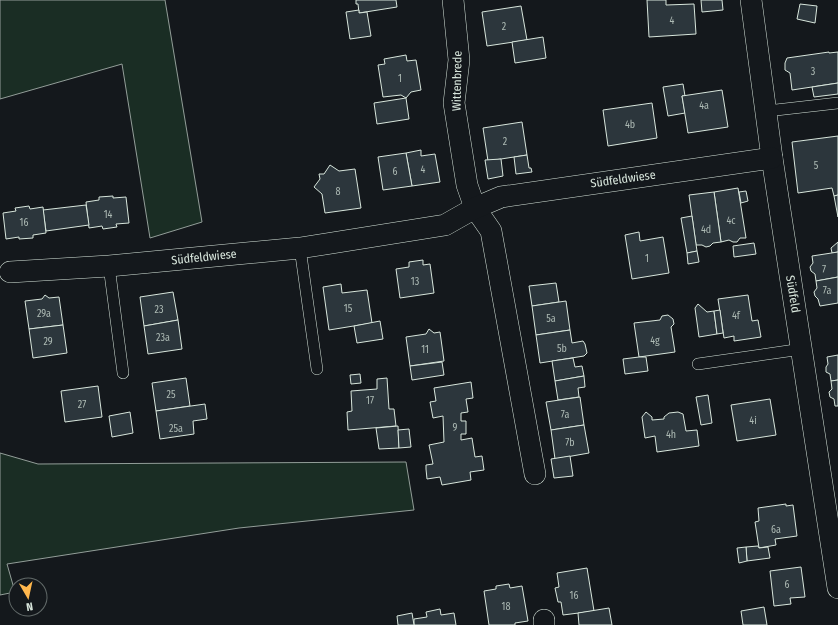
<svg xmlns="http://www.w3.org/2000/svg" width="838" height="625" viewBox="0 0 838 625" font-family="'Fira Sans Condensed',sans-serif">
	<rect width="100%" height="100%" fill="#14181c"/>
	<g fill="#1a2d24" stroke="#939e99">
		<polygon points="0,0 165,0 202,222 150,238 122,64 0,99"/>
		<polygon points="0,453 38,464 406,462 414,510 239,528 7,564 15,592 0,595"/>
	</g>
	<g fill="#2c363c" stroke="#d8e6dc">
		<polygon points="356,0 396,0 397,7 359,13 358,4 356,4"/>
		<polygon points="647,0 666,0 666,5 694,4 696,34 649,37"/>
		<polygon points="701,0 722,0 723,10 702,12"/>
		<polygon points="800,4 817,6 815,23 797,19"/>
		<polygon points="521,6 527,40 487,46 482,12"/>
		<polygon points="359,10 359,13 367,12 371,36 350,39 346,12"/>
		<polygon points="543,37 546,58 515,63 512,42"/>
		<polygon points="829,52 829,53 838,52 838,83 792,90 790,73 785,70 785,63 787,58"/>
		<polygon points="406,55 407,61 416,60 421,90 411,92 406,98 401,95 383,97 378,65 385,64 384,59"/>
		<polygon points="838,83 838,94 814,97 812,87"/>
		<polygon points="683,84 685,96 682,96 685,113 668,116 663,87"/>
		<polygon points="722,90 728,127 688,133 682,96"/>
		<polygon points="406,98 409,119 377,124 374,103"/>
		<polygon points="652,103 657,138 608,146 603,110"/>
		<polygon points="522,122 527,155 488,161 483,128"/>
		<polygon points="838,136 838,195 834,196 832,188 798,193 792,142"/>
		<polygon points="421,150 421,156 435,154 440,182 412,186 406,153"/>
		<polygon points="406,153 412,186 383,190 378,157"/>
		<polygon points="527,155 529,168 531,168 532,172 516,174 514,157"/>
		<polygon points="501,159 503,176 488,179 485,160"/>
		<polygon points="330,165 339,171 355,169 361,208 325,213 322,194 314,187 320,179 319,174 324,174"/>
		<polygon points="738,188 746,238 740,238 737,242 733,242 729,240 721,242 714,192"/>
		<polygon points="746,191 748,201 741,203 739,192"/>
		<polygon points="714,192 721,242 713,243 710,246 706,247 702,245 696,245 689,195"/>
		<polygon points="838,195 838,217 834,196"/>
		<polygon points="113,196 113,198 126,197 129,223 116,224 117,227 103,229 102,226 89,228 86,202 99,200 99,197"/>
		<polygon points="86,205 89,225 46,231 43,210"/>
		<polygon points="29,206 30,209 43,207 46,233 33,235 33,238 19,239 19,237 6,239 3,213 16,211 15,208"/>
		<polygon points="692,216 697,251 687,253 681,218"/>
		<polygon points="639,232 640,241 663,237 669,273 632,279 625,235"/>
		<polygon points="838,242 838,252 832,253 831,248"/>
		<polygon points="754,243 756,254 734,257 733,246"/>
		<polygon points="697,251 699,262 688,264 687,253"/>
		<polygon points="838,252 838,277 816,281 815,274 811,271 810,267 813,263 812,256"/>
		<polygon points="423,260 423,265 430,264 434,293 400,298 396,269 409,267 409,262"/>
		<polygon points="838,277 838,303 820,306 818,299 815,296 814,292 817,288 816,281"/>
		<polygon points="556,283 559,302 532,306 529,286"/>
		<polygon points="341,284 342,293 367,290 372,323 329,330 323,287"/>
		<polygon points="173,292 178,320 144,326 140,297"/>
		<polygon points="45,295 49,298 59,297 63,325 29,329 25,301 42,299"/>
		<polygon points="748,295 752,321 758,320 761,337 734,341 734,336 724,338 718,299"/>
		<polygon points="566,301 570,330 536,335 532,306"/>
		<polygon points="698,304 707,312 714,311 717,334 699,337 695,308"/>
		<polygon points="720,310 723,333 717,334 714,311"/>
		<polygon points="668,315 673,319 674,324 671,327 675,352 639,357 634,323 660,320 662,316"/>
		<polygon points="178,320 182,349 148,354 144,326"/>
		<polygon points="380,321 383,339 357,343 354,326"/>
		<polygon points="63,325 67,353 33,358 29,329"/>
		<polygon points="429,329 434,333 440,332 444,361 410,366 406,337 426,334"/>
		<polygon points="570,330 572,343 583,341 585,344 587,353 584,356 540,363 536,335"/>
		<polygon points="838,355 838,380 831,381 830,374 826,372 826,367 828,364 827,357"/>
		<polygon points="639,357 646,357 648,371 625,374 623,359"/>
		<polygon points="573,358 575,367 582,366 584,376 555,381 552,361"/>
		<polygon points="442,362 444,375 412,380 410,366"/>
		<polygon points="360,374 361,383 351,384 350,375"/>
		<polygon points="584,376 585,387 578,388 579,397 558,400 555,381"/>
		<polygon points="186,378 190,406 156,411 152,383"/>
		<polygon points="387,378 389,409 394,409 396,426 348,430 347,412 352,411 351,391 377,389 377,379"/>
		<polygon points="838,380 838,406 835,406 834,399 830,397 829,392 832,389 831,381"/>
		<polygon points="471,382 473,398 466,399 468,412 461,413 461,421 466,421 466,434 461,434 461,440 472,438 475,457 482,456 484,470 470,472 471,480 442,485 440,477 427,479 426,469 426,465 433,464 429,445 444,442 443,416 433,418 430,402 436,401 434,388"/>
		<polygon points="98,386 102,417 65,422 61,391"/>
		<polygon points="708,395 712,423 701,425 696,397"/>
		<polygon points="580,397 584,425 551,430 546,402"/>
		<polygon points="770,399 776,435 737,441 731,405"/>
		<polygon points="205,404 207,419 193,421 194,434 160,439 156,411"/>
		<polygon points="130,412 133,433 112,437 109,416"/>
		<polygon points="646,412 652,417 652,420 664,419 664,417 669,413 678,412 683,414 686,431 697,430 699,446 657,452 655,436 645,438 642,417"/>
		<polygon points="584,425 589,453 555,459 551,430"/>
		<polygon points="398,426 399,448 379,449 376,428"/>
		<polygon points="409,429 411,447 399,448 398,430"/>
		<polygon points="570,456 573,476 554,478 551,459"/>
		<polygon points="786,504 786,506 793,505 797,536 775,539 776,545 759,548 755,522 759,521 758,508"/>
		<polygon points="758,546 759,548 768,547 770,558 747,561 746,547"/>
		<polygon points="746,547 747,561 739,563 737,548"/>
		<polygon points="801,567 805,597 790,598 791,604 774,606 770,571"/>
		<polygon points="587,568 594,611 563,615 561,602 558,602 555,588 559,587 557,573"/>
		<polygon points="509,584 510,588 522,586 528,621 515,623 515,625 489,625 484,591 496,589 496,586"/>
		<polygon points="764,607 767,625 743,625 741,611"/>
		<polygon points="609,608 612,625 579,625 578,613"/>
		<polygon points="440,609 441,615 454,613 456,625 414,625 414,619 427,617 426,612"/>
		<polygon points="412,613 414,625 398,625 397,616"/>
	</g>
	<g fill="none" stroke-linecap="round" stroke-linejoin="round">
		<g stroke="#d8e6dc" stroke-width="12">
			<g id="lane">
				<polyline points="767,111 838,103"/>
				<polyline points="300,248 317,369"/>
				<polyline points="109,266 123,373"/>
				<polyline points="698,364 802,349"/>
			</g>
		</g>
		<g stroke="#d8e6dc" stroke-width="22">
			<g id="street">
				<polyline points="453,0 459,60 454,103 467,185 475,208 491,231 535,474"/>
				<polyline points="751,0 772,158 838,588"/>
				<polyline points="10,272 109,266 300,248 445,225 475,208 501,197 772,158"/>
				<polyline points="544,625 544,620"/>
			</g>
		</g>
		<use href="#lane" stroke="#14181c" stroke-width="11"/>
		<use href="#street" stroke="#14181c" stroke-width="21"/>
	</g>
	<g text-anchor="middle" stroke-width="3" stroke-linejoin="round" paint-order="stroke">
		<g font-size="10" fill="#adbab4">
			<text x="672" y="24">4</text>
			<text x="504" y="30">2</text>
			<text x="813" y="75">3</text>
			<text x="400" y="82">1</text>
			<text x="704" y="109">4a</text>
			<text x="630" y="128">4b</text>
			<text x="505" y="145">2</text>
			<text x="816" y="169">5</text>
			<text x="423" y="173">4</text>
			<text x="395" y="175">6</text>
			<text x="338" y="195">8</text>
			<text x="108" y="218">14</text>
			<text x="731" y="224">4c</text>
			<text x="24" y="226">16</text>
			<text x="706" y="233">4d</text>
			<text x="647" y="262">1</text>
			<text x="824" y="273">7</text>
			<text x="415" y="285">13</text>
			<text x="827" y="294">7a</text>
			<text x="348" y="312">15</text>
			<text x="159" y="313">23</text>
			<text x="44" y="317">29a</text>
			<text x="736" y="319">4f</text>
			<text x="551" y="322">5a</text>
			<text x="163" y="341">23a</text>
			<text x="655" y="344">4g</text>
			<text x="48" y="345">29</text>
			<text x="562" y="352">5b</text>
			<text x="425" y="353">11</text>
			<text x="171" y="398">25</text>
			<text x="370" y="404">17</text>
			<text x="82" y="408">27</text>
			<text x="565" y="418">7a</text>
			<text x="753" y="424">4i</text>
			<text x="455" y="431">9</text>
			<text x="176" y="432">25a</text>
			<text x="671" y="438">4h</text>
			<text x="570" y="446">7b</text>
			<text x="776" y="533">6a</text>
			<text x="787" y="588">6</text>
			<text x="574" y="599">16</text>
			<text x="506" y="610">18</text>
		</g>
		<g font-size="12" fill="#d8e6dc" stroke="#14181c">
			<text transform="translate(457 81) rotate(-89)" y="4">Wittenbrede</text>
			<text transform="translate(623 179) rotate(-8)" y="4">Südfeldwiese</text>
			<text transform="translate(204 257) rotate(-6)" y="4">Südfeldwiese</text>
			<text transform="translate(793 294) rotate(81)" y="4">Südfeld</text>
		</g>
	</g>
	<g transform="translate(28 597) rotate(171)"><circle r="19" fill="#14181c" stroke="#626a69"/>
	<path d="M0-3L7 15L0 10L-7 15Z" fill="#ffb74d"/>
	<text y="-6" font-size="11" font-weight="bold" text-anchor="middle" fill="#d8e6dc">N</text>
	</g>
</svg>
